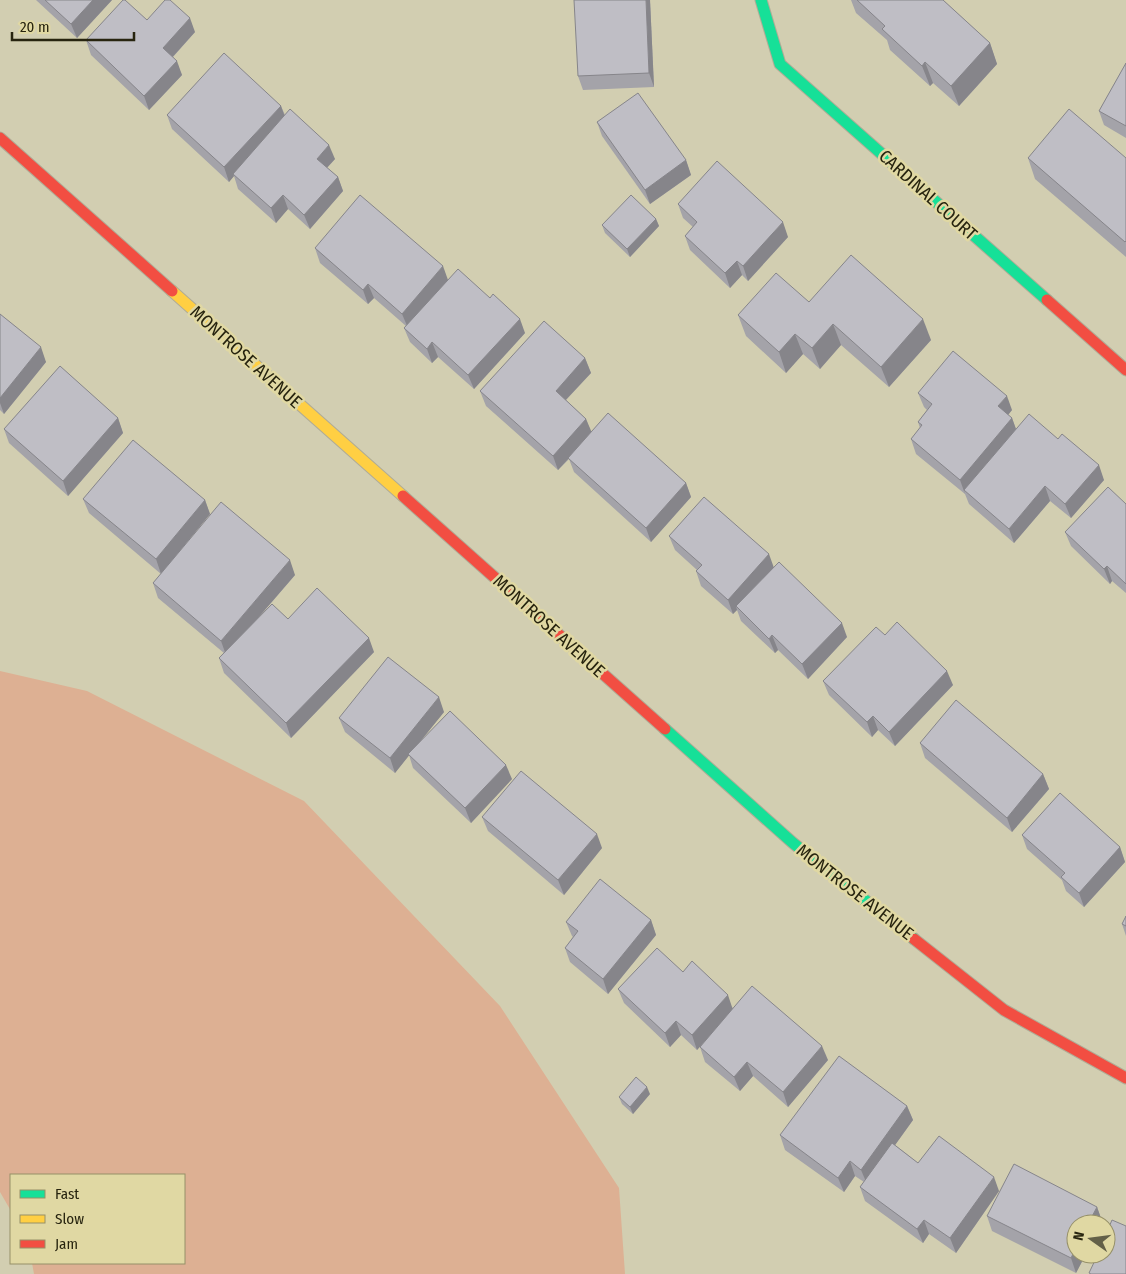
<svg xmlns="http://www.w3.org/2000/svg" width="1126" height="1274" viewBox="0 0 1126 1274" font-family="'Fira Sans Condensed',sans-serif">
	<rect width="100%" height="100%" fill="#d2ceb1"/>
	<polygon fill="#ddb093" points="0,671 87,691 304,801 500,1006 619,1188 625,1274 34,1274 32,1263 184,1263 184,1175 11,1175 11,1211 0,1192"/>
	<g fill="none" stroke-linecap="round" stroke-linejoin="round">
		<g stroke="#b0ac96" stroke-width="13">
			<g id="fast">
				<polyline points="761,0 780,64 1047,300"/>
				<polyline points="665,729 793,843 914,939"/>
			</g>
		</g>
		<g stroke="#b0ac96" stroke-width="13">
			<polyline id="slow" points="172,291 403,496"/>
		</g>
		<g stroke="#b0ac96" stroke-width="13">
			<g id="jam">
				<polyline points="0,138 172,291"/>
				<polyline points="1047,300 1126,370"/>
				<polyline points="403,496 665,729"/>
				<polyline points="914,939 1004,1010 1126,1078"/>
			</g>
		</g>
		<use href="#fast" stroke="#16e098" stroke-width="11"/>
		<use href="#slow" stroke="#ffcf43" stroke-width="11"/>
		<use href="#jam" stroke="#f24e42" stroke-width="11"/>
	</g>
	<g fill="#a4a3a9">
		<polygon points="36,0 112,0 77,38"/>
		<polygon points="650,0 654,87 583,90 578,76"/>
		<polygon points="851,0 943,0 990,43 997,64 959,106 933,83 930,86 890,50 887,40 856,13"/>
		<polygon points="147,20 195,32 173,57 182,75 149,110 91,55 86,40"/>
		<polygon points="1126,63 1126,138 1104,125 1099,111"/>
		<polygon points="281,106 285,115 335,159 327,168 338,177 343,191 310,229 288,209 276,223 238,189 234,176 229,182 172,129 167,115"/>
		<polygon points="597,122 686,160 691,175 650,204 602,136"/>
		<polygon points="1028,158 1126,158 1126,257 1035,179"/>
		<polygon points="678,204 788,237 748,281 742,275 730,288 690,250 685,236 693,227 683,218"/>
		<polygon points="656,219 659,226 630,257 605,233 602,225"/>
		<polygon points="315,248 448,280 525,333 474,389 438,357 432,363 410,342 404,328 406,326 374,298 368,304 320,263"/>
		<polygon points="809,302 931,340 889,387 841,345 820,369 803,354 786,373 746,336 738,315"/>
		<polygon points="0,314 46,362 4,414 0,410"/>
		<polygon points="585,358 591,373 566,400 586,419 591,432 686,483 691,497 651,542 574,472 569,459 558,470 486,406 480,391"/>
		<polygon points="918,393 1012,410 1008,415 1012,418 1016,429 1104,480 1071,518 1050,501 1014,543 969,504 965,494 916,454 911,439 920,428 918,422 927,410 924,407"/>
		<polygon points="118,418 123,433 68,496 9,443 4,429"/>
		<polygon points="83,499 205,500 210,514 180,551 295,575 259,617 288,619 374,652 291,738 224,673 219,658 224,653 158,598 153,583 161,574 89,513"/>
		<polygon points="1126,504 1126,593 1112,581 1110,584 1071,546 1065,532"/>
		<polygon points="669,536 774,568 847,637 808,679 778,650 775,653 741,621 737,610 733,614 701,586 696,571 697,570 675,550"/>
		<polygon points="885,635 953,685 895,746 878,730 872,737 829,695 823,681"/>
		<polygon points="444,712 418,744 512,779 471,823 413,768 409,755 395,773 345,732 339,718"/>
		<polygon points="920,743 1043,774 1049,789 1012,832 925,758"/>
		<polygon points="482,817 602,848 564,895 488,831"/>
		<polygon points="1022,835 1120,847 1125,862 1084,907 1066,891 1062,880 1027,849"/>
		<polygon points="1126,916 1126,936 1122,924"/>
		<polygon points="651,920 656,935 608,994 570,962 565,948 573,937 572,936 566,922"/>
		<polygon points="683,972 733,1008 828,1060 788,1107 753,1076 740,1091 705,1062 700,1047 709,1036 697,1050 681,1035 670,1047 624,1003 618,989"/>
		<polygon points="650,1094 633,1114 622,1104 619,1097"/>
		<polygon points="907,1106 913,1120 895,1145 918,1163 999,1191 956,1253 929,1234 923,1243 865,1201 860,1187 864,1182 855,1176 844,1192 785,1150 780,1135"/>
		<polygon points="1097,1207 1102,1221 1101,1224 1076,1224 1076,1254 1086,1254 1076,1273 992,1231 987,1216"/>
	</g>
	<g fill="#86858a">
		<polygon points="93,0 112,0 77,38 71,24"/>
		<polygon points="646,0 650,0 654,87 649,73"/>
		<polygon points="190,18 195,32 168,62 163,48"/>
		<polygon points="990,43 997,64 959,106 951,86"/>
		<polygon points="177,61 182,75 149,110 144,96"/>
		<polygon points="925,62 933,83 930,86 922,66"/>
		<polygon points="281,106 286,120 233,174 234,176 229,182 224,167"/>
		<polygon points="329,145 335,159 322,173 317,159"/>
		<polygon points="686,160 691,175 650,204 645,190"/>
		<polygon points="338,177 343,191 310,229 304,215"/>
		<polygon points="283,195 288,209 276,223 271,208"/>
		<polygon points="656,219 659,226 630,257 627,249"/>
		<polygon points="783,222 788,237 748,281 743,266"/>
		<polygon points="737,261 742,275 730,288 725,273"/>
		<polygon points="443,266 448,280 408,328 402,314"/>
		<polygon points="368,284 374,298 368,304 363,290"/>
		<polygon points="520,319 525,333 474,389 468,375"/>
		<polygon points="923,319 931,340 889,387 881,367"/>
		<polygon points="833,324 841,345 820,369 812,348"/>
		<polygon points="795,334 803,354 786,373 779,352"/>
		<polygon points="432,342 438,357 432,363 427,349"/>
		<polygon points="41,347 46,362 4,414 0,403 0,398"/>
		<polygon points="585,358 591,373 561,405 556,391"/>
		<polygon points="1007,396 1012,410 1003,421 998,406"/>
		<polygon points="118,418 123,433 68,496 63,481"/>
		<polygon points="1012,418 1017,432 964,490 965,494 960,480"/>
		<polygon points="586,419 592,433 558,470 553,456"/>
		<polygon points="1099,465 1104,480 1071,518 1065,504"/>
		<polygon points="686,483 691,497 651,542 646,528"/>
		<polygon points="1045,486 1050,501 1014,543 1009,529"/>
		<polygon points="205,500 210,514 161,574 156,559"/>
		<polygon points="769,554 774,568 736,606 737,610 733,614 728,600"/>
		<polygon points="290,560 295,575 226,655 221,641"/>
		<polygon points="1107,566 1112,581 1110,584 1104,569"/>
		<polygon points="842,623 847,637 808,679 802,664"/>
		<polygon points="772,635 778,650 775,653 769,639"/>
		<polygon points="369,638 374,652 291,738 286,723"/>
		<polygon points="947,671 953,685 895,746 889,732"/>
		<polygon points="439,697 444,712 395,773 390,758"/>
		<polygon points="873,716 878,730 872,737 867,722"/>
		<polygon points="506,765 512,779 471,823 465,808"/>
		<polygon points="1043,774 1049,789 1012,832 1007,818"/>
		<polygon points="597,834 602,848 564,895 558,880"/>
		<polygon points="1120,847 1125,862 1084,907 1079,893"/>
		<polygon points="651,920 656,935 608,994 603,979"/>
		<polygon points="728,995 733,1010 697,1050 692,1035"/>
		<polygon points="676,1021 681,1035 670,1047 665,1033"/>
		<polygon points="822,1046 828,1060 788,1107 783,1092"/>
		<polygon points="747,1062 753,1076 740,1091 734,1077"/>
		<polygon points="647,1087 650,1094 633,1114 630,1107"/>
		<polygon points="907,1106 913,1120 867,1184 861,1170"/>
		<polygon points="850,1161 855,1176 844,1192 838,1178"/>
		<polygon points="994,1177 999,1191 956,1253 950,1238"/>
		<polygon points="1097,1207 1102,1221 1101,1224 1088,1224"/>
		<polygon points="924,1220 929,1234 923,1243 917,1229"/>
		<polygon points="1076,1248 1076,1254 1086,1254 1076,1273 1071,1258"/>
	</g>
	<g fill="#bfbec5" stroke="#86858a">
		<polygon points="45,0 93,0 71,24"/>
		<polygon points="123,0 125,0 147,20 165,0 170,0 190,18 163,48 177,61 144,96 86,40"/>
		<polygon points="574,0 646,0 649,73 578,76"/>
		<polygon points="857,0 943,0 990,43 951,86 925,62 922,66 882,29 885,26"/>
		<polygon points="224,53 281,106 224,167 167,115"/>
		<polygon points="1126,63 1126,126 1099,111"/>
		<polygon points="638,93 686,160 645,190 597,122"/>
		<polygon points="290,109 329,145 317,159 338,177 304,215 283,195 271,208 233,174"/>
		<polygon points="1069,109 1126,158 1126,241 1125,242 1028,158"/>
		<polygon points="717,161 783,222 743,266 737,261 725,273 685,236 697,222 678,204"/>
		<polygon points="360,195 443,266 402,314 368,284 363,290 315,248"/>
		<polygon points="631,195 656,219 627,249 602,225"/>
		<polygon points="851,255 923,319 881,367 833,324 812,348 795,334 779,352 738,315 776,273 809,302"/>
		<polygon points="458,269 490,298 493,294 520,319 468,375 432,342 427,349 404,328"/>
		<polygon points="0,314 41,347 0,398"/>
		<polygon points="544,321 585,358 556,391 586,419 553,456 480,391"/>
		<polygon points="953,351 1007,396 998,406 1012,418 960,480 911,439 922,425 918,422 932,404 918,393"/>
		<polygon points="60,366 118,418 63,481 4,429"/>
		<polygon points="608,413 686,483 646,528 568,458"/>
		<polygon points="1029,414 1058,439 1062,434 1099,465 1065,504 1045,486 1009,529 964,490"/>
		<polygon points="133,440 205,500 156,559 83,499"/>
		<polygon points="1108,487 1126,504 1126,584 1107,566 1104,569 1065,532"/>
		<polygon points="704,497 769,554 728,600 696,571 702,565 669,536"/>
		<polygon points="221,502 290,560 221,641 153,583"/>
		<polygon points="779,562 842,623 802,664 772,635 769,639 736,606"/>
		<polygon points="317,588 369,638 286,723 219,658 272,604 288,619"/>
		<polygon points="897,622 947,671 889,732 873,716 867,722 823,681 876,627 885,635"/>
		<polygon points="388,657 439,697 390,758 339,718"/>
		<polygon points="956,700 1043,774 1007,818 920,743"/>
		<polygon points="450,711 506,765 465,808 408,754"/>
		<polygon points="521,771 597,834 558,880 482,817"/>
		<polygon points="1060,793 1120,847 1079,893 1061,877 1065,873 1022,835"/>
		<polygon points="600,879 651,920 603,979 565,948 578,931 566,922"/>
		<polygon points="1126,916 1126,926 1122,924"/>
		<polygon points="657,948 683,972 692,961 728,995 692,1035 676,1021 665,1033 618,989"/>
		<polygon points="752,986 822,1046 783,1092 747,1062 734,1077 700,1047"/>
		<polygon points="839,1056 907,1106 861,1170 850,1161 838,1178 780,1135"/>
		<polygon points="636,1077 647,1087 630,1107 619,1097"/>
		<polygon points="939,1136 994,1177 950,1238 924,1220 917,1229 860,1187 892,1143 918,1163"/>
		<polygon points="1014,1164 1097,1207 1088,1224 1076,1224 1076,1248 1071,1258 987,1216"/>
		<polygon points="1112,1220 1126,1226 1126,1274 1091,1274 1089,1273 1098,1254 1106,1254 1106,1234"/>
	</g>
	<g text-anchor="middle" stroke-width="5" stroke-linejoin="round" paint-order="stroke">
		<g font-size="18" fill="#27240f" stroke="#e0d8a3">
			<text transform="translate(928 195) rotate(42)" y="6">CARDINAL COURT</text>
			<text transform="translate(246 357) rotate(42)" y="6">MONTROSE AVENUE</text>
			<text transform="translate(549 626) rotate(42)" y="6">MONTROSE AVENUE</text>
			<text transform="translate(855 892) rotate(38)" y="6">MONTROSE AVENUE</text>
		</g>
	</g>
	<rect x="10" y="1174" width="175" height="90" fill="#e0d8a3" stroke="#969068"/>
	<rect x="20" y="1190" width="25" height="8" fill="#16e098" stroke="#969068"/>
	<text x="55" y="1199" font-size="15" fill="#27240f">Fast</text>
	<rect x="20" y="1215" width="25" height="8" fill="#ffcf43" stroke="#969068"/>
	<text x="55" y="1224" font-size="15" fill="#27240f">Slow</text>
	<rect x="20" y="1240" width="25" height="8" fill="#f24e42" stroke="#969068"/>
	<text x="55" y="1249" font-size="15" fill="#27240f">Jam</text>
	<g transform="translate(1091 1239) rotate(284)"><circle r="24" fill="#e0d8a3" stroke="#969068"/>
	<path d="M0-4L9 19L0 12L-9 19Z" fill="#636048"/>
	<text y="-8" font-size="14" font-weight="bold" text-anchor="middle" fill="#27240f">N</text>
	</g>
	<path d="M12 32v8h122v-8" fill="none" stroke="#27240f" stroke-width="2.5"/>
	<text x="20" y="32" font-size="15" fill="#27240f" stroke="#e0d8a3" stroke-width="4" paint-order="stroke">20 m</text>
</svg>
